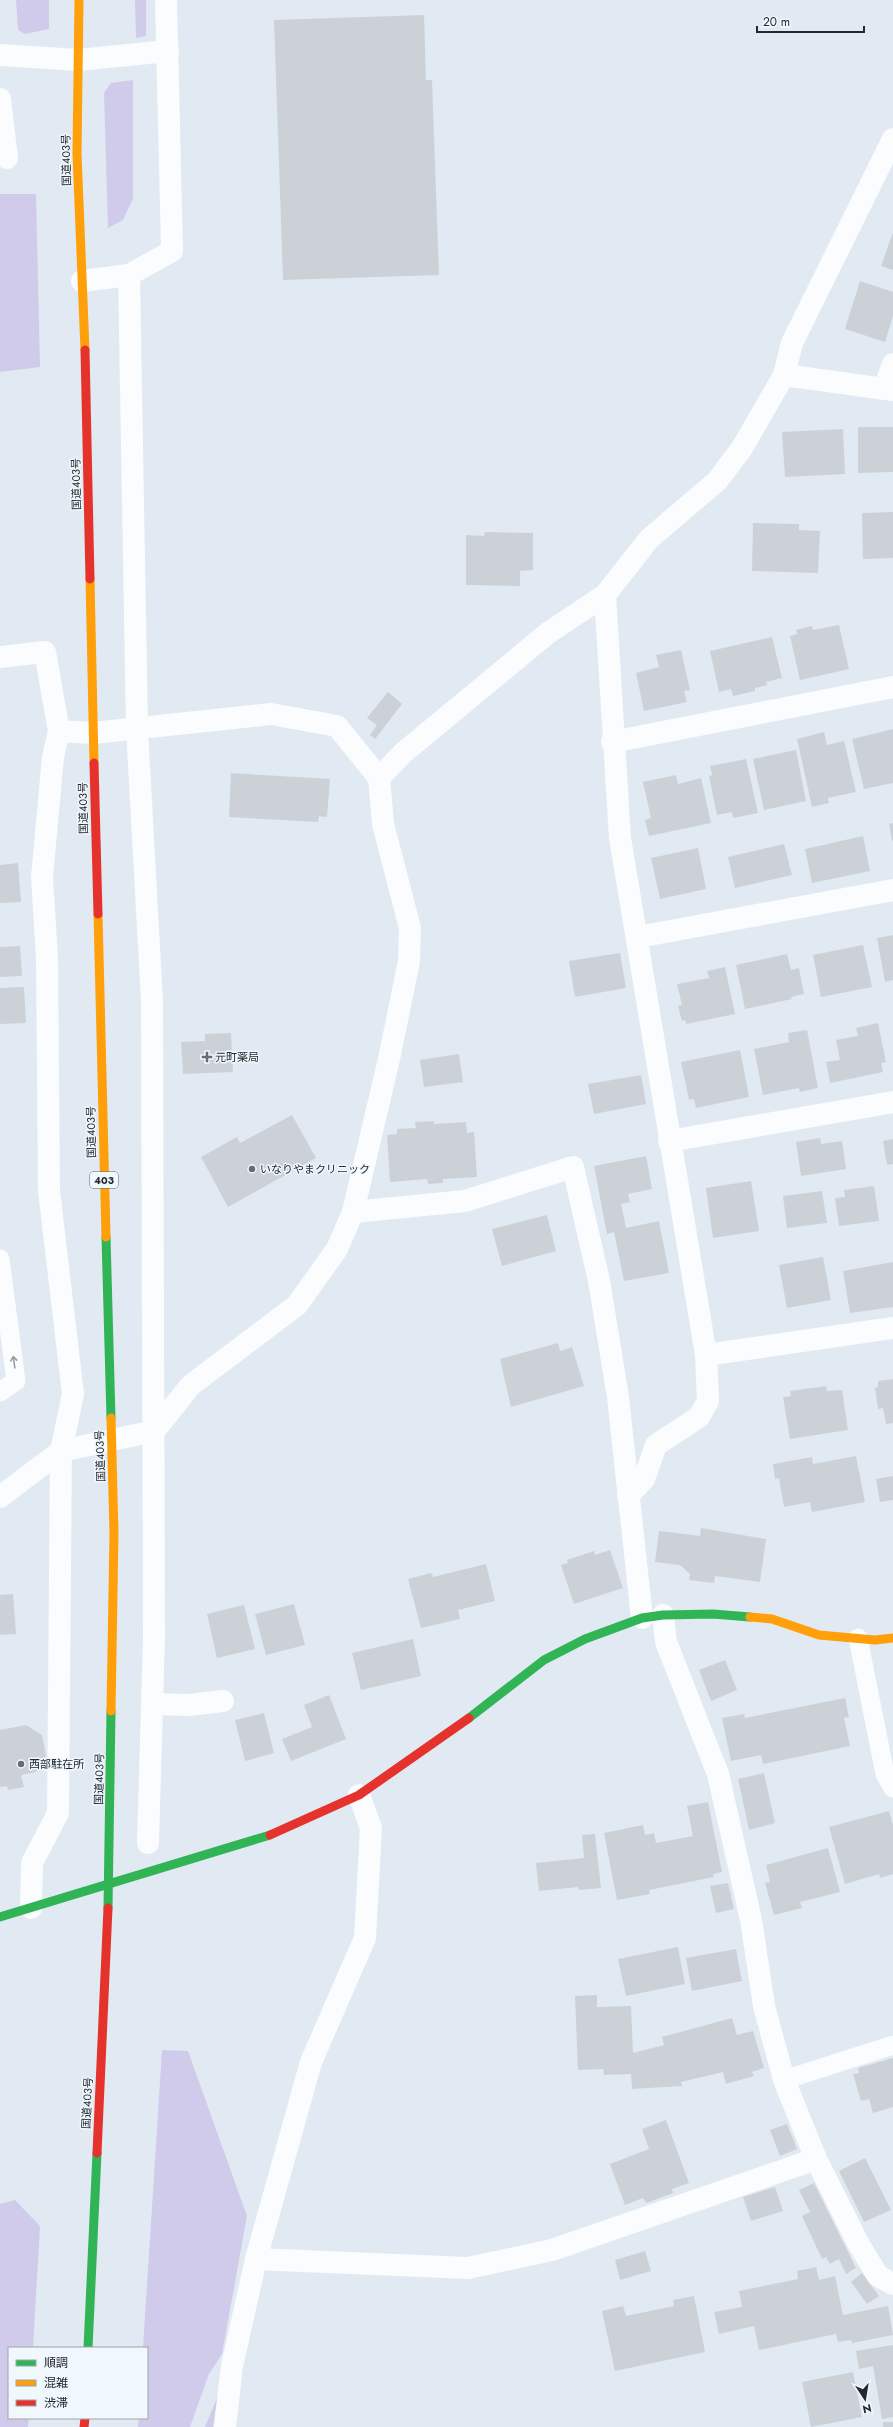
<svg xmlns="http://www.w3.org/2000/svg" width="893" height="2427" viewBox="0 0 893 2427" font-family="Jost,'Noto Sans JP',sans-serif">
	<rect width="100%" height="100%" fill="#e1eaf2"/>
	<g fill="#d0cbeb">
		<polygon points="16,0 49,0 49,29 25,34 18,30"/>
		<polygon points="135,0 146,0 146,36 136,38"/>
		<polygon points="133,80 133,199 123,220 108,228 104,93 111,83"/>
		<polygon points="0,194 36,194 40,367 0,372"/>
		<polygon points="162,2050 188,2051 247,2216 222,2354 209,2374 190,2427 138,2427 139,2418 147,2418 147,2348 143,2348"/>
		<polygon points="15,2200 40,2226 33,2348 9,2348 9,2418 29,2418 28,2427 0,2427 0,2204"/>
		<polygon points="217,2398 213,2427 205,2427"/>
	</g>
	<g fill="#ccd1d8">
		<polygon points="424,15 426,80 432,80 439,275 283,280 274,20"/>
		<polygon points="893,232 893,270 881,266"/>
		<polygon points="860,281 893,292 893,316 885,342 845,329"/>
		<polygon points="858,427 893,427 893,472 858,473"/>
		<polygon points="843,429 845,474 785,477 782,432"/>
		<polygon points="893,512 893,558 863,559 862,513"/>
		<polygon points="753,523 799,524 799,530 820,531 818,573 752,571"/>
		<polygon points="485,532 533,533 533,570 520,571 520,586 466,585 466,535 484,536"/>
		<polygon points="839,625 849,669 800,680 790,636 797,634 796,630 812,626 813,630"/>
		<polygon points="772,637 782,678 766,682 767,685 755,688 755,691 733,696 731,689 719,692 710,651"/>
		<polygon points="681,650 690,690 684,691 687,702 644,711 636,673 659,667 656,655"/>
		<polygon points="388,692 402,704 375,739 370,735 377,725 367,718"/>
		<polygon points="893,729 893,783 864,789 852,739"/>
		<polygon points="824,732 827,745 844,741 856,792 828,798 829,803 812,807 797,739"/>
		<polygon points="796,750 806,801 764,810 753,759"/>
		<polygon points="746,759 758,813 733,818 732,812 717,815 709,776 712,775 710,766"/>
		<polygon points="231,773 330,779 327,817 319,816 318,822 229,817"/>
		<polygon points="676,775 678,784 701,778 711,823 649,836 645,820 651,818 643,782"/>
		<polygon points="893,823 893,840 892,841 889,824"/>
		<polygon points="863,836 870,871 812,883 805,849"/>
		<polygon points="784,844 792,875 735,888 728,857"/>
		<polygon points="698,848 706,889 660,899 651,858"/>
		<polygon points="18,863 21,902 0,903 0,865"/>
		<polygon points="893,935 893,980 885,982 877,938"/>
		<polygon points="863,945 872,987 821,997 813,955"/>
		<polygon points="20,946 22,976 0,977 0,947"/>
		<polygon points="620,953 626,988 575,997 569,961"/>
		<polygon points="787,954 791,970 799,968 804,994 791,997 792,999 745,1009 736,965"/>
		<polygon points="725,967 735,1014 686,1024 685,1020 682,1021 678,1006 682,1005 677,984 709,978 707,971"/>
		<polygon points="24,987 26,1023 0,1024 0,988"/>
		<polygon points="878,1023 886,1062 881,1063 883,1072 830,1083 826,1062 840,1060 836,1040 858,1036 856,1028"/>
		<polygon points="807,1030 818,1088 800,1092 799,1088 763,1095 754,1049 789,1042 788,1033"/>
		<polygon points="231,1033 233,1072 183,1074 181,1042 205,1041 205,1034"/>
		<polygon points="740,1050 749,1097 696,1108 694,1099 689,1100 681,1062"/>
		<polygon points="459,1054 463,1082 424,1087 420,1060"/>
		<polygon points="641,1075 646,1104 594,1114 588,1084"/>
		<polygon points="292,1115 316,1158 228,1207 201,1157 237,1137 240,1143"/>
		<polygon points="434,1121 434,1124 466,1122 467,1133 474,1132 477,1177 443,1179 443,1183 428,1184 427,1179 390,1182 387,1135 397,1134 397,1129 416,1128 415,1122"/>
		<polygon points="820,1138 821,1144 842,1141 846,1169 801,1176 796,1142"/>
		<polygon points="893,1139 893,1164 887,1165 883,1141"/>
		<polygon points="646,1156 652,1189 628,1194 630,1202 621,1204 626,1228 659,1221 669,1273 624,1281 614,1232 607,1234 594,1166"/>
		<polygon points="751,1181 759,1231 713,1238 706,1188"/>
		<polygon points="874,1186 879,1221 839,1226 835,1198 845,1197 844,1190"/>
		<polygon points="822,1191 827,1223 787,1228 783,1196"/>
		<polygon points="547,1215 556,1251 502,1266 492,1229"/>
		<polygon points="823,1257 831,1300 787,1308 779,1265"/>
		<polygon points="893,1262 893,1307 850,1313 843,1271"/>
		<polygon points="558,1343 560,1351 572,1347 584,1386 511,1407 500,1359"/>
		<polygon points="893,1379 893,1423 886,1424 883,1408 878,1409 875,1388 878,1387 878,1381"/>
		<polygon points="826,1386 827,1391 842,1390 848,1430 790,1439 783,1397 791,1396 790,1391"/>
		<polygon points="856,1456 865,1502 812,1512 810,1502 784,1507 779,1478 775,1479 773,1464 812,1457 813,1464"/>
		<polygon points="893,1476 893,1500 880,1502 876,1479"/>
		<polygon points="701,1528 766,1539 760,1582 715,1576 714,1583 689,1580 690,1574 680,1565 655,1562 659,1531 700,1536"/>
		<polygon points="610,1550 623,1588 574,1604 561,1565 568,1563 567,1560 594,1551 595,1555"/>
		<polygon points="486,1564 495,1601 458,1610 460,1619 421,1628 408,1579 431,1573 433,1577"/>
		<polygon points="13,1594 16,1634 0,1635 0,1595"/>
		<polygon points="294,1604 305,1645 266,1655 255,1614"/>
		<polygon points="244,1605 255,1649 217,1658 207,1614"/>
		<polygon points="413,1639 421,1676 361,1690 352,1653"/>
		<polygon points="725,1660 737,1690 711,1701 699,1670"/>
		<polygon points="329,1695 346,1739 291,1761 282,1739 312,1727 304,1705"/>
		<polygon points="845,1698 849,1717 844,1718 850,1746 763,1764 761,1755 731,1761 722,1718 744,1714 745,1718"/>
		<polygon points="264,1713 274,1753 245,1761 235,1720"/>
		<polygon points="26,1725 42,1735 46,1756 36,1772 21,1775 24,1787 8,1790 7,1786 0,1787 0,1730"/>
		<polygon points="764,1773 775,1823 749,1830 738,1779"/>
		<polygon points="708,1802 722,1872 713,1874 714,1877 649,1890 650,1894 617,1900 604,1833 643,1825 645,1835 654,1833 656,1843 693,1836 687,1806"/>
		<polygon points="889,1811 893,1825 893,1874 880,1878 879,1874 845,1884 829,1827"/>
		<polygon points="595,1834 601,1888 579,1890 578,1887 539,1891 536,1863 584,1858 582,1835"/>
		<polygon points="828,1848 840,1892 800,1902 802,1908 774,1915 765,1883 770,1882 766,1865"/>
		<polygon points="728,1883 734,1909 716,1913 710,1886"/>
		<polygon points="678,1947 685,1984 626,1996 618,1959"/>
		<polygon points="736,1949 742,1981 692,1991 686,1958"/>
		<polygon points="597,1995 597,2007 631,2006 633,2053 664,2045 662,2037 732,2018 737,2035 753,2031 764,2068 752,2072 754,2076 726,2084 723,2072 681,2082 682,2086 632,2089 631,2074 604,2075 603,2069 578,2070 575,1996"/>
		<polygon points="893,2058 893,2107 873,2113 869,2099 861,2101 853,2074 859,2073 858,2068"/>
		<polygon points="666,2120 689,2183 672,2189 673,2193 646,2203 643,2198 625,2205 610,2164 649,2149 642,2129"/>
		<polygon points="787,2124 797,2149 780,2156 770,2130"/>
		<polygon points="865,2158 891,2210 864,2222 839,2171"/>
		<polygon points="814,2183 856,2268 846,2274 839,2259 830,2264 826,2257 822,2259 802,2216 810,2212 799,2190"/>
		<polygon points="775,2187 783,2211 751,2221 743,2197"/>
		<polygon points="645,2251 651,2271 620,2280 615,2260"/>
		<polygon points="816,2267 819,2280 835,2276 843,2315 888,2306 893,2335 852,2343 851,2340 838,2342 836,2334 759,2350 754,2326 719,2334 714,2312 742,2307 739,2291 798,2279 797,2271"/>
		<polygon points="862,2273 879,2296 867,2304 851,2282"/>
		<polygon points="694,2296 705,2352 615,2371 602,2311 623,2306 626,2316 674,2306 673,2300"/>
		<polygon points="893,2345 893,2417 882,2419 873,2366 859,2369 856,2351"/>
		<polygon points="853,2372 862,2417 811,2427 802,2382"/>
		<rect x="883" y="2422" width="10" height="5"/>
	</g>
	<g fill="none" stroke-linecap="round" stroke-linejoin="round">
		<g stroke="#fafcfd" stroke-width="19">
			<polyline points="0,1259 16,1381 0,1392"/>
			<polyline points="858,1638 885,1774 893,1788"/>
			<polyline points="784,2080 893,2045"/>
		</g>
		<g stroke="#fafcfd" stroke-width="22">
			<polyline points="0,55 78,60 168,51"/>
			<polyline points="0,99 7,158"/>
			<polyline points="129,275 137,729 152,1001 154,1637 148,1843"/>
			<polyline points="82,281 129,275 172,251 166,0"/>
			<polyline points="784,375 893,390"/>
			<polyline points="884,389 893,364"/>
			<polyline points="605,595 620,838 706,1355 708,1401 699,1417 656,1445 644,1479 628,1496"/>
			<polyline points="0,657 45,652 59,731 93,733 271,714 337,726 379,778"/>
			<polyline points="612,742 893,687"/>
			<polyline points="638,937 893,890"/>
			<polyline points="669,1141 893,1102"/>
			<polyline points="353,1212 465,1201 573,1167 599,1281 618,1397 642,1618"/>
			<polyline points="706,1355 893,1328"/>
			<polyline points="0,1497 61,1451 154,1431 191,1385 297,1305 337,1249 353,1212 389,1059 409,961 410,928 383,824 379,778 403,753 548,633 605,595 649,539 717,481 742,448 784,375 792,343 893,139"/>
			<polyline points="663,1615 666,1642 718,1774 751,1920 764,2006 784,2080 816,2159 858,2243 878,2276 893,2284"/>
			<polyline points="152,1704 189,1705 223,1701"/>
			<polyline points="31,1908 32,1863 58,1813 61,1451 73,1394 49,1191 47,958 42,877 53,757 59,731"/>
			<polyline points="256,2259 468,2268 552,2250 816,2159"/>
			<polyline points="225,2427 232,2366 256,2259 311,2062 365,1938 371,1828 359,1795"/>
		</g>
		<g stroke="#30b455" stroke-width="9">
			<polyline points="106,1237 111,1418"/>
			<polyline points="469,1718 544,1660 585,1639 642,1618 663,1615 713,1614 750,1617"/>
			<polyline points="108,1908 111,1711"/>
			<polyline points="0,1917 270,1835"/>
			<polyline points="88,2348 97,2153"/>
		</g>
		<g stroke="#ff9f0a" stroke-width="9">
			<polyline points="79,0 77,154 85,350"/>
			<polyline points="90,579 94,763"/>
			<polyline points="98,914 106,1237"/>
			<polyline points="111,1418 114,1533 111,1711"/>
			<polyline points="750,1617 772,1619 819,1635 875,1640 893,1638"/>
		</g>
		<g stroke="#e5322d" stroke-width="9">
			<polyline points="85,350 90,579"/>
			<polyline points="94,763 98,914"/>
			<polyline points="270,1835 359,1795 469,1718"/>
			<polyline points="97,2153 108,1908"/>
			<polyline points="84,2427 85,2418"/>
		</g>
	</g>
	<defs><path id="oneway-shaft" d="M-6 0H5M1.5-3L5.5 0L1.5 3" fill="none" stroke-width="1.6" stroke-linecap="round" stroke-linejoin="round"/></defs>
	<use stroke="#999da0" href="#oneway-shaft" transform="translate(14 1362) rotate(-98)"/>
	<g fill="#666d73" stroke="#f0f7fd" stroke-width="1.5">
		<path d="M205 1051h4v4h4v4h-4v4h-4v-4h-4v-4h4z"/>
		<circle cx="252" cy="1169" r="4"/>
		<circle cx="21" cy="1764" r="4"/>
	</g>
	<g text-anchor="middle" stroke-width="3" stroke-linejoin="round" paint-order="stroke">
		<rect fill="#f0f7fd" stroke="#60676c" stroke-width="1" x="90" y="1172" width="28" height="16" rx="3"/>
		<g font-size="10" font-weight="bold" fill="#23292e">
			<text x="104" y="1184">403</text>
		</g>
		<g font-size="11" fill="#23292e" stroke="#f0f7fd">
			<text transform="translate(66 160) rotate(-91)" y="4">国道403号</text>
			<text transform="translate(76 484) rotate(-91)" y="4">国道403号</text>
			<text transform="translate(83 808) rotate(-91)" y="4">国道403号</text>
			<text transform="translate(91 1132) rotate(-91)" y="4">国道403号</text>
			<text transform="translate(100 1456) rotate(-92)" y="4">国道403号</text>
			<text transform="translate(99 1779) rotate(-89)" y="4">国道403号</text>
			<text transform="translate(87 2103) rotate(-87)" y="4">国道403号</text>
		</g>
		<g font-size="11" fill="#23292e" stroke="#f0f7fd" text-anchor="start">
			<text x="215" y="1061">元町薬局</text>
			<text x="260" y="1173">いなりやまクリニック</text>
			<text x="29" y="1768">西部駐在所</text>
		</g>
	</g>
	<rect x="8" y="2347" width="140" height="72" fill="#f0f7fd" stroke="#9ea5aa"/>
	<rect x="16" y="2360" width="20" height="6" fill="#30b455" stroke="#9ea5aa"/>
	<text x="44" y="2367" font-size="12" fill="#23292e">順調</text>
	<rect x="16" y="2380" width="20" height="6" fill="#ff9f0a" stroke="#9ea5aa"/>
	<text x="44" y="2387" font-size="12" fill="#23292e">混雑</text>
	<rect x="16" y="2400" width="20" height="6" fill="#e5322d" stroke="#9ea5aa"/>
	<text x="44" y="2407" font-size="12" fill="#23292e">渋滞</text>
	<g transform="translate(865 2399) rotate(168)" stroke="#f0f7fd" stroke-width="3" paint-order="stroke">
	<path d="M0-3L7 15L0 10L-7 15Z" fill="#23292e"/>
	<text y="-6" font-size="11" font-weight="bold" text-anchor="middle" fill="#23292e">N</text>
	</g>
	<path d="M757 26v6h107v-6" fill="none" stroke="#23292e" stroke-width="2"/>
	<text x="763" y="26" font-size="12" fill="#23292e" stroke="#f0f7fd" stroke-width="3" paint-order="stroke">20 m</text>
</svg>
